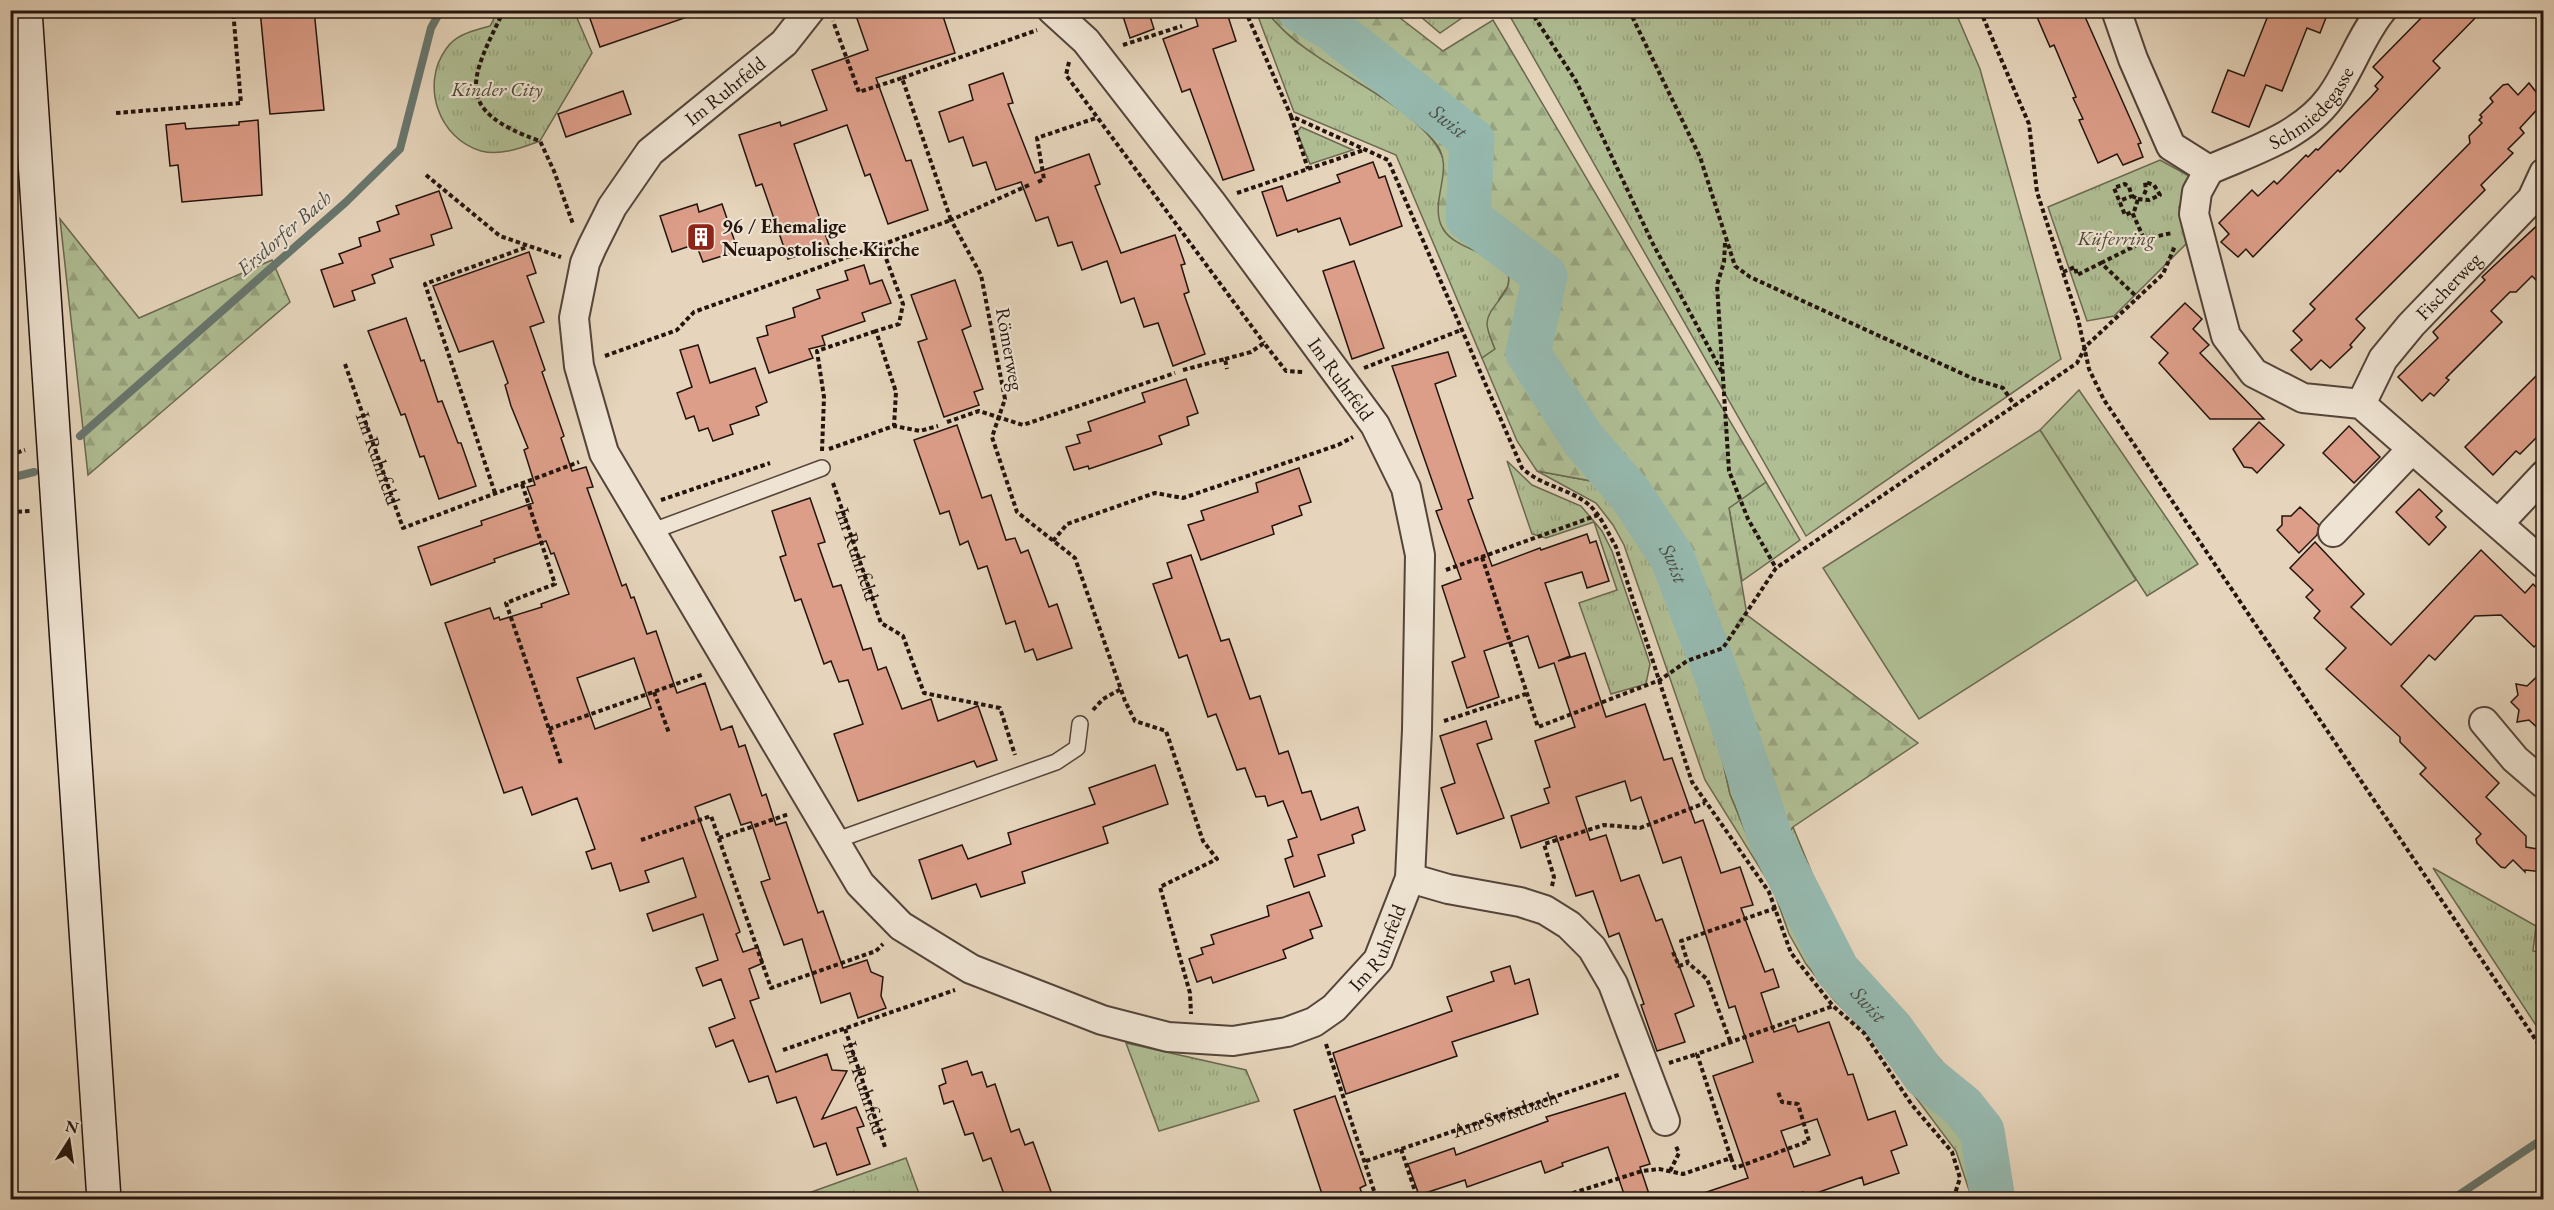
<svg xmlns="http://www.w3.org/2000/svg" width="2554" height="1210" viewBox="0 0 2554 1210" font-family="'EB Garamond',serif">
	<defs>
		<pattern id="grass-tufts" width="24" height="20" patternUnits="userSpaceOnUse" patternTransform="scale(1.5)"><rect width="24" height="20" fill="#b0be94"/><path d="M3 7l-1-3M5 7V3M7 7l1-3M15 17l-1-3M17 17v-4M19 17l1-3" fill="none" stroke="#97a27e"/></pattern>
		<pattern id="forest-firs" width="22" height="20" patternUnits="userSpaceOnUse" patternTransform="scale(1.5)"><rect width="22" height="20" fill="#b0be94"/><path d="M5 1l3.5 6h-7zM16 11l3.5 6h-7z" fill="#97a27e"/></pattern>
	</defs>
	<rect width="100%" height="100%" fill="#e6d5bc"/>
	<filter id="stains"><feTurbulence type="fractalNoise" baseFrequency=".00333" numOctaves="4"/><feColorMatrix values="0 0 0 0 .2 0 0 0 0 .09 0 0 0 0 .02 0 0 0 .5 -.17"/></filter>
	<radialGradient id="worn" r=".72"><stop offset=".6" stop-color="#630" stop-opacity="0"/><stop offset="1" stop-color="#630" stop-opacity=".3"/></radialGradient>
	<g fill="url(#grass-tufts)" stroke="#6a6951" stroke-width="1.5">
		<path d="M498,11H574L592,53L540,141C521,148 501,156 481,151C439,139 420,85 446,49C456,34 473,31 490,26Z"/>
		<path d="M1256,11H1266C1276,23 1286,34 1298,43C1335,70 1441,120 1445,168C1446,180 1441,193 1438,204L1483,256L1502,264L1509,276L1508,286L1499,299L1490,336L1495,349L1482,358L1396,155L1294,112Z"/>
		<polygon points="1414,11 1472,11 1440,33"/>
		<polygon points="1507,11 1955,11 1980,69 2061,359 1806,536"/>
		<polygon points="1301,127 1353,150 1310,164 1297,132"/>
		<polygon points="2160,160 2191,177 2179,207 2187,243 2114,316 2087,321 2048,207"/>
		<polygon points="2079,390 2198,564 2147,596 2040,430"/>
		<polygon points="1507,461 1532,485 1581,506 1602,531 1612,551 1650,664 1646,684 1611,694 1579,603 1617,590 1594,522 1546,538 1532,534"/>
		<polygon points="1537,471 1602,483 1642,539 1657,572 1717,736 1730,794 1761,870 1793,827 1823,900 1853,961 1984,1109 1993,1125 1998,1143 2008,1199 1972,1199 1956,1151 1866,1031 1835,1001 1806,964 1789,934 1773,889 1705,780 1624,545 1613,525 1596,503"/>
		<polygon points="1766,482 1800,540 1742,581 1729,508"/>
		<polygon points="2433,868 2536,926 2533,951 2543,953 2543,1036"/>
		<polygon points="1126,1043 1246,1070 1259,1101 1159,1131"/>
		<polygon points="906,1158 921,1199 792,1199"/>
	</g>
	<g fill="url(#forest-firs)" stroke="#6a6951" stroke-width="1.5">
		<path d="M1266,11H1391L1443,51L1493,20L1766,482L1729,508L1747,615L1918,743L1793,827L1762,871L1730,794L1717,736L1657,572L1642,539L1602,483L1537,471L1517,441L1482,358L1495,349C1492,341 1487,332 1487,323C1488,305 1514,293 1508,275C1502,253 1457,252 1443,229C1427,201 1458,168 1434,141C1387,87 1310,67 1266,11Z"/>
		<polygon points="60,219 139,318 272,260 290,302 88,475"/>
	</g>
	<polygon fill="#b0be94" stroke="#6a6951" stroke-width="1.5" points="2040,430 2136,580 1919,719 1823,568"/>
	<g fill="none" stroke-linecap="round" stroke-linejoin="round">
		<g stroke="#68776f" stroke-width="8">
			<polyline points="80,436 346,202 400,149 431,28 441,10"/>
			<polyline points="10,478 34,472"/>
			<polyline points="2451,1200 2544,1138"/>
		</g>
		<path stroke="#96b9af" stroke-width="45" id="s1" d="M1300,10L1331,28L1472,140L1468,218L1545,276L1528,353L1583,439L1631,495L1672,557L1717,676L1771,840L1837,970L1892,1030L1925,1076L1963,1107L1982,1131L1993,1200"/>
	</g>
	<g fill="#dd9e89" stroke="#23140e" stroke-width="1.5" fill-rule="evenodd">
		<polygon points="260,10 314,10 324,110 270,114"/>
		<polygon points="587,10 696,10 696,14 600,47"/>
		<polygon points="854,10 941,10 955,53 876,78 906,161 911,160 928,210 888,224 870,174 865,176 847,125 833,130 794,144 829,245 788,259 762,184 756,186 739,135 780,122 781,126 827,110 812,70 868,50"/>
		<polygon points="1121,10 1148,10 1154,29 1130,38"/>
		<polygon points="1210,10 1226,10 1236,41 1213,49 1254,170 1223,180 1190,89 1182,92 1163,39 1198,26 1195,16"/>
		<polygon points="2034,10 2082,10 2141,143 2138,144 2143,157 2123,165 2117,154 2098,163 2079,120 2083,119 2073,98 2076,97 2054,45 2050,47"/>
		<polygon points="2265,10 2329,10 2320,33 2307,28 2282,91 2266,85 2249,127 2212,112 2228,70 2244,76 2269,13"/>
		<polygon points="2429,10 2483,10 2433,61 2440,68 2340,172 2338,170 2253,257 2246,249 2238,257 2221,242 2229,234 2219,223 2252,190 2258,196 2274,181 2277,184 2306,155 2308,157 2316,149 2318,150 2371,97 2378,89 2375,86 2383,77 2373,67"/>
		<polygon points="1003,73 1013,103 1008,104 1035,173 1089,154 1100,184 1095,186 1121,253 1175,235 1185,264 1181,265 1189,292 1184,294 1205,354 1173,366 1158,323 1144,327 1134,298 1121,303 1107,261 1082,270 1072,242 1058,246 1048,217 1036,221 1021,182 996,190 986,162 973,166 963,137 949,142 939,112 973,100 969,85"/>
		<polygon points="2529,83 2544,102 2520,128 2524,133 2508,149 2513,153 2481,185 2485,190 2356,319 2365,328 2350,345 2352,347 2330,368 2321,360 2311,370 2291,350 2302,340 2293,331 2315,309 2310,304 2470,143 2469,136 2482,123 2479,120 2482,117 2480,115 2493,102 2490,98 2503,85 2508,84 2518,95"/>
		<polygon points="623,91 631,114 566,137 558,114"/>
		<polygon points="258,120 262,195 182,202 178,165 170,166 166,125 185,123 186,129 239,125 239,122"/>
		<polygon points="1373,162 1379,178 1385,176 1402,226 1350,245 1340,218 1298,232 1297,229 1277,236 1262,192 1282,186 1287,201 1340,182 1337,175"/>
		<polygon points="439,191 452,228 431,235 434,245 390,259 393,267 372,275 375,283 352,291 355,300 334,307 321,270 343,263 339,254 361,246 359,238 380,231 377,222 399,214 396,206"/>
		<polygon points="697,204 699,212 722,204 738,251 703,262 696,244 672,252 660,216"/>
		<polygon points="2544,219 2544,288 2532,276 2516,292 2510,292 2491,311 2502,322 2446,378 2449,380 2434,396 2430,393 2422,401 2398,377 2438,338 2433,332 2485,280 2482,277"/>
		<path d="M529,252L536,273L527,276L544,322L530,327L545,370L542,372L564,436L561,438L572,471L586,467L593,487L587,488L622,586L626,584L631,598L634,597L647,634L656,631L677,693L705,683L721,730L732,726L739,747L745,745L762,796L766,794L776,825L786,822L818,913L823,911L843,968L867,960L871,972L883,977L881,996L886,1008L858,1018L850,993L821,1003L802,939L784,945L761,882L770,879L751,822L741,825L730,794L695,807L740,932L736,934L743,952L758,947L763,963L749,969L759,998L750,1001L776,1072L827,1054L832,1070L847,1071L822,1119L856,1107L864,1126L857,1128L870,1164L837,1175L826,1143L814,1147L796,1097L777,1103L768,1076L749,1082L733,1040L716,1047L709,1028L735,1018L721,979L703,986L696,968L718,960L703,914L653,931L647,914L696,897L683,858L645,871L649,882L620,891L611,863L592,869L586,852L595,849L577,798L532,815L522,787L504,793L445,623L490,608L494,619L499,617L500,620L542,607L541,604L569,594L554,553L551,554L546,541L494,559L495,562L431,585L418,547L482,525L481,521L533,503L527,487L535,485L524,450L528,448L511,406L505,385L508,383L493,341L459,352L433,286ZM634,658L651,708L595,729L577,678Z"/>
		<polygon points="1354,261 1384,348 1352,359 1323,271"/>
		<polygon points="864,265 870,284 882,280 891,303 862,313 865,321 822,336 825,345 809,349 813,358 769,373 757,338 768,335 766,326 795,317 793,308 820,298 817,290 848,280 845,271"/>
		<polygon points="955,280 971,326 962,330 983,389 974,392 979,405 944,417 918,342 927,339 911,295"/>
		<polygon points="2185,303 2202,319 2193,329 2209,345 2200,353 2264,419 2210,419 2159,363 2168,353 2151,337"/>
		<polygon points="406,318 421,361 424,360 438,402 442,401 458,443 461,443 476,486 439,499 424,456 420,457 405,414 401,415 368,331"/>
		<polygon points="698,345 710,383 755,368 767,402 756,407 759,415 730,425 733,434 713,441 708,428 699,431 694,416 686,419 677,393 692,387 680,350"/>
		<path d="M1448,352L1456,376L1435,384L1473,498L1468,500L1492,566L1540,548L1541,550L1587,534L1590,543L1596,541L1609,581L1587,588L1582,572L1545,583L1570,656L1558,661L1585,653L1606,717L1645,704L1664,760L1672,758L1695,823L1703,820L1721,873L1740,867L1753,905L1741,908L1765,972L1773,969L1779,987L1761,993L1774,1032L1795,1025L1798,1032L1829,1022L1848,1075L1853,1074L1868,1120L1895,1111L1907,1145L1891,1151L1899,1173L1864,1185L1862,1177L1805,1197L1803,1192L1780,1200H1696L1695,1196L1748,1178L1713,1076L1753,1062L1735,1006L1729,1008L1681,857L1663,863L1641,797L1631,801L1625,781L1576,797L1590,840L1606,835L1621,881L1639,875L1656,921L1662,919L1694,1006L1675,1014L1685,1042L1657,1051L1641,1005L1644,1004L1619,933L1609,937L1593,891L1576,896L1556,836L1521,848L1511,816L1549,803L1544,789L1550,787L1535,741L1575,727L1554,663L1539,668L1528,636L1484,651L1499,697L1467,708L1452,662L1465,657L1442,586L1461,579L1436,511L1442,509L1392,366ZM1817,1119L1830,1155L1794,1167L1781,1131Z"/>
		<polygon points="2544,368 2544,430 2520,454 2516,451 2493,475 2465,447"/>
		<polygon points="1186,379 1198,413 1187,417 1189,425 1159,436 1162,444 1151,448 1089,469 1088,466 1074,470 1066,447 1080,443 1077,435 1091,431 1088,422 1145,402 1142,393"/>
		<polygon points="2259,422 2284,445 2257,473 2252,468 2244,467 2233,449"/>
		<polygon points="957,425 982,498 991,495 1006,540 1015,538 1021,553 1028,550 1049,607 1057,604 1072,648 1037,660 1033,649 1025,652 1015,621 1006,624 987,566 978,569 968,541 960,545 949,511 940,514 914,440"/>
		<polygon points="2349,426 2380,457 2354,483 2323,453"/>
		<polygon points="1299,468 1311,502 1299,506 1302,515 1272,526 1274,534 1201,560 1188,525 1204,520 1201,511 1258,492 1256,483"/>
		<polygon points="2419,489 2442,511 2436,517 2446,527 2429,545 2396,512"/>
		<polygon points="810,498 825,542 818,544 833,587 841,585 863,650 871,648 878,670 886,667 902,709 931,699 938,721 978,706 997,760 977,767 974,761 858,801 834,734 863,724 848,680 839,682 831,661 824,664 801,599 795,601 780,557 786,555 772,511"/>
		<polygon points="2300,507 2319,525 2317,535 2299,553 2277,530 2282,525 2282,516 2291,516"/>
		<polygon points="2315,542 2364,594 2351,607 2391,645 2481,550 2525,593 2533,584 2544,595 2544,638 2534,647 2501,615 2475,616 2435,660 2429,655 2401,686 2499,783 2486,797 2526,836 2526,847 2544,850 2544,872 2525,870 2525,872 2513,860 2505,868 2501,867 2477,843 2476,839 2481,834 2420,774 2426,768 2400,742 2400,737 2326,669 2346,648 2314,618 2320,611 2306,597 2313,590 2290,568"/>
		<polygon points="1191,555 1221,641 1229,639 1250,699 1260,696 1279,754 1288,751 1302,793 1311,791 1321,820 1358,807 1365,830 1352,835 1354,843 1318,855 1325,876 1294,887 1285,859 1293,856 1288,840 1297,837 1283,801 1268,806 1265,796 1256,797 1245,768 1237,770 1216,714 1208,717 1187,655 1179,658 1153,584 1172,578 1167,563"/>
		<polygon points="2544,670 2544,734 2529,720 2517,722 2519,710 2511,702 2518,695 2516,684 2527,686"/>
		<polygon points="1486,721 1492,739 1477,744 1504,818 1457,834 1441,788 1455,783 1440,736"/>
		<polygon points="1155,765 1168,804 1103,827 1108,843 1022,872 1025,883 981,897 976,884 932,899 919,860 962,845 968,859 1011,844 1008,833 1095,804 1089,788"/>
		<polygon points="1309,892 1322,926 1310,930 1313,938 1283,950 1286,958 1213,983 1211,977 1197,982 1189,959 1203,954 1201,948 1214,944 1211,935 1269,916 1267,906"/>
		<polygon points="1510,966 1515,984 1529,979 1538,1014 1452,1042 1457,1056 1346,1094 1333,1053 1452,1011 1447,997 1494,981 1491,972"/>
		<polygon points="967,1061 972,1075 982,1072 987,1087 995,1084 1011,1132 1019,1129 1025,1145 1033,1142 1054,1200 1006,1200 991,1158 983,1161 973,1133 965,1135 953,1101 944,1104 939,1086 946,1083 942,1069"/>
		<polygon points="1625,1093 1650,1164 1640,1167 1651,1200 1626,1200 1608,1147 1562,1163 1563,1166 1545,1173 1541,1161 1467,1187 1465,1180 1419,1195 1408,1164 1454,1148 1456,1155 1548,1121 1546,1117"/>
		<polygon points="1335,1096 1366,1185 1360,1188 1364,1200 1324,1200 1294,1110"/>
	</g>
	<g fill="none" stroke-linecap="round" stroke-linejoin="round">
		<g stroke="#54443a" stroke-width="18">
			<g id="lane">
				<polyline points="650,532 822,468"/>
				<polyline points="834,841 1056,762 1077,748 1080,724"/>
			</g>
		</g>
		<g stroke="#54443a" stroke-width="32">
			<g id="street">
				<path id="s6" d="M810,10L784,43L650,152L612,207L592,247L585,263L574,318L579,366L604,453L860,884L901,926L971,969L1102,1020L1168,1037L1233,1041L1287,1032L1314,1022L1334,1008L1378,960L1410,878L1417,730L1420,555L1406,488L1375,425L1211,202L1086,41L1052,10"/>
				<polyline points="2116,10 2133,59 2171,146 2209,170"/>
				<polyline points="2209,170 2197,192 2194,214 2226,336 2254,373 2303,398 2361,404 2544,564"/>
				<path id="s7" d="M2209,170C2252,151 2301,137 2330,98C2350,71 2360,37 2382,10"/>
				<path id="s8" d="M2361,404L2383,359L2411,325L2532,199L2544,173"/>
				<polyline points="2499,523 2544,475"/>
				<polyline points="2333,532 2412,449"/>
				<polyline points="2484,722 2515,759 2544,784"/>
				<polyline points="1410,878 1448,889 1520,902 1545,910 1569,925 1592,948 1613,984 1665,1121"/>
			</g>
		</g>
		<g stroke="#23140e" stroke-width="36">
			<polyline id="secondary" points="25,10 104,1200"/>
		</g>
		<g stroke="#23140e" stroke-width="4" stroke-dasharray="4.5 3" stroke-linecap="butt">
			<path d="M504,10C470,80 452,110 540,141L554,171L573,224"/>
			<path d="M1245,10L1291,116L1388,160L1522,468C1541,486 1568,488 1588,504C1601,515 1608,533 1616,547L1692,782L1769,892L1791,953L1833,1006L1864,1033L1912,1105L1952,1152L1960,1178L1953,1200"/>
			<polyline points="1530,10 1576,81 1653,244 1723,374"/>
			<polyline points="1629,10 1700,157 1735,266 1750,277 1974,379 2003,388 2015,406"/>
			<polyline points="1980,10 2029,124 2037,192 2078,319 2089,369 2104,400 2544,1052"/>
			<polyline points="1123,45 1182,26"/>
			<polyline points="1069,62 1066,75 1264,343"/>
			<polyline points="902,78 1037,30"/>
			<polyline points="116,113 241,103 233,10"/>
			<polyline points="1291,116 1308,169"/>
			<polyline points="426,175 500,236 561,257"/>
			<polyline points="1038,182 1044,179 1037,138 1096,118"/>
			<polyline points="1029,185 951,220 981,275 1005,399 992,437 1017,512 1075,558 1125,701 1135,721 1166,731 1203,841 1217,859 1160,887 1190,993 1191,1014"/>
			<polyline points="1237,193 1364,150"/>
			<polyline points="2132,196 2138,199 2133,215"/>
			<polyline points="2138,199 2149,200 2160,195 2154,185 2145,182 2146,190 2143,197"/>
			<polyline points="2144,239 2172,233"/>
			<polyline points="1725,243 1724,262 1717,285 1729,471 1748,519 1776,568"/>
			<polyline points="881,245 903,304 899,324 876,331 896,392 894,426"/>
			<polyline points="2101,263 2145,241 2132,212 2125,215 2114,188 2125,184 2129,187 2132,196 2119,201"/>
			<polyline points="2063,272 2075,267 2077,275 2101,263 2138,298"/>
			<polyline points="605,356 677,330 694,312 951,220 902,78 859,92 833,21"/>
			<polyline points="1225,359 1251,352 1264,343 1286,371 1304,372"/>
			<path id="s2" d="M345,364L403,528L579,462"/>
			<polyline points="1364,368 1461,330"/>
			<polyline points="1183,370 1225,359 1227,369"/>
			<polyline points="947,422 979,411 1023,425 1175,373"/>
			<polyline points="829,449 894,426 920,431 938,426"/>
			<polyline points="822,451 824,397 817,351 876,331"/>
			<polyline points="10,455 25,450"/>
			<path id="s3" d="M833,483L881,623L903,636L924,693L1000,708L1015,755"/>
			<polyline points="522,484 555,584 506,603 561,764"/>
			<polyline points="495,493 425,284 527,247"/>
			<polyline points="661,500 770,463"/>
			<polyline points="10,512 31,511"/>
			<polyline points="1053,541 1067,524 1155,493 1183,498 1338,445 1353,437"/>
			<polyline points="1482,557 1538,727 1660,680 1687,661 1723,648 1776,568 2077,363 2086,346 2163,274 2175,246"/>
			<polyline points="1446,570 1598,515"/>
			<polyline points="654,692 669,733"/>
			<polyline points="1093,710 1103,699 1121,689"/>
			<polyline points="1444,721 1526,694"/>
			<polyline points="549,729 704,674"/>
			<polyline points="719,838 789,814"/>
			<polyline points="641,840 711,816 771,988 876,951 883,944"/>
			<polyline points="1552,886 1554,877 1544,844 1604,825 1640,828 1705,803"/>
			<polyline points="1673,952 1679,966 1688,963"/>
			<path id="s4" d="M845,1029L885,1147"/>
			<polyline points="1730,1041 1707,979 1688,963 1681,941 1776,908"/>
			<polyline points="1326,1044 1377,1200"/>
			<polyline points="783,1050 955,990"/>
			<polyline points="1669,1063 1697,1054"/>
			<polyline points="1401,1149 1418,1200"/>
			<polyline points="1731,1158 1697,1054 1833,1006"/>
			<path id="s5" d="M1366,1161L1621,1074"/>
			<polyline points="1670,1171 1679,1153 1675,1144"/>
			<polyline points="1551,1200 1642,1171 1659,1169 1683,1174 1731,1158 1735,1168 1809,1141 1798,1104 1782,1102 1778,1092"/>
		</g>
		<use href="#lane" stroke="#efe4d3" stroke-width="15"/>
		<use href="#street" stroke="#efe4d3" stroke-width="28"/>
		<use href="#secondary" stroke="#efe4d3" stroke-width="33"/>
	</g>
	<defs>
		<g id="building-square" transform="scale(1.5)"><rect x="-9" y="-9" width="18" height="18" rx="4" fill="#8f2418" stroke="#efe4d3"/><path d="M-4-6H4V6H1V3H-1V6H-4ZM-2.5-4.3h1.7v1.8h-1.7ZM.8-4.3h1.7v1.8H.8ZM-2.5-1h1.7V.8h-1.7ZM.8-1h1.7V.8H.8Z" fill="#fff"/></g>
	</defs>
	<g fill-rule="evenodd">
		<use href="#building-square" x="701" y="237"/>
	</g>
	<g text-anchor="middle" stroke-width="4.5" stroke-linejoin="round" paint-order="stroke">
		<g font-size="20" font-style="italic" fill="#4d4736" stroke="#efe4d3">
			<text x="497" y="96">Kinder City</text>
			<text x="2116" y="245">Küferring</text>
		</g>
		<g font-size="20" fill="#23140e" stroke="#efe4d3">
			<text transform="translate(725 91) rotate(-39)" y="7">Im Ruhrfeld</text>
			<text dy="7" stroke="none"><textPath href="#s7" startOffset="122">Schmiedegasse</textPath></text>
			<text dy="7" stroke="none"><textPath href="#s8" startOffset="148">Fischerweg</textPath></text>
			<text transform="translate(1010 349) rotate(80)" y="7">Römerweg</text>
			<text transform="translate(1341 379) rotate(54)" y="7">Im Ruhrfeld</text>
			<text dy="7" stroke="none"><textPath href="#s2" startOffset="100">Im Ruhrfeld</textPath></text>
			<text dy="7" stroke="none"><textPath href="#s3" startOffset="75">Im Ruhrfeld</textPath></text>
			<text dy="7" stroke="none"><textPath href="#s6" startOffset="1638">Im Ruhrfeld</textPath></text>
			<text dy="7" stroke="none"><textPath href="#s4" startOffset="62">Im Ruhrfeld</textPath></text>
			<text dy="7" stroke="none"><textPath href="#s5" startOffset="147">Am Swistbach</textPath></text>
		</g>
		<g font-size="20" font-weight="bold" fill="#23140e" stroke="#efe4d3" text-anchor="start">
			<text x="722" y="233">96 / Ehemalige<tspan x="722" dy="23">Neuapostolische Kirche</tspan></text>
		</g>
		<g font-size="21" font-style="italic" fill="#4b4e46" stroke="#efe4d3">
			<text dy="7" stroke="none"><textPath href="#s1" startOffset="186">Swist</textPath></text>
			<text transform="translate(284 233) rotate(-41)" y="7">Ersdorfer Bach</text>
			<text dy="7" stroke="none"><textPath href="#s1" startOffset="726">Swist</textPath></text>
			<text dy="7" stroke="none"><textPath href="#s1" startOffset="1212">Swist</textPath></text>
		</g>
	</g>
	<rect width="2554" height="1210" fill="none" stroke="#e6d5bc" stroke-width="36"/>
	<rect x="12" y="12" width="2530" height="1186" fill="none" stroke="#23140e" stroke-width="3"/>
	<rect x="18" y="18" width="2518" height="1174" fill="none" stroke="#23140e" stroke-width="1.5"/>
	<g transform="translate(69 1141) rotate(12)" stroke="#efe4d3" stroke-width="4.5" paint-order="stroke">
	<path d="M0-4.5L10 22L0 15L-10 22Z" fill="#23140e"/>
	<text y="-9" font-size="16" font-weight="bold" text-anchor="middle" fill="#23140e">N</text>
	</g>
	<rect width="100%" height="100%" filter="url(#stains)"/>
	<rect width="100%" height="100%" fill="url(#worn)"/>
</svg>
